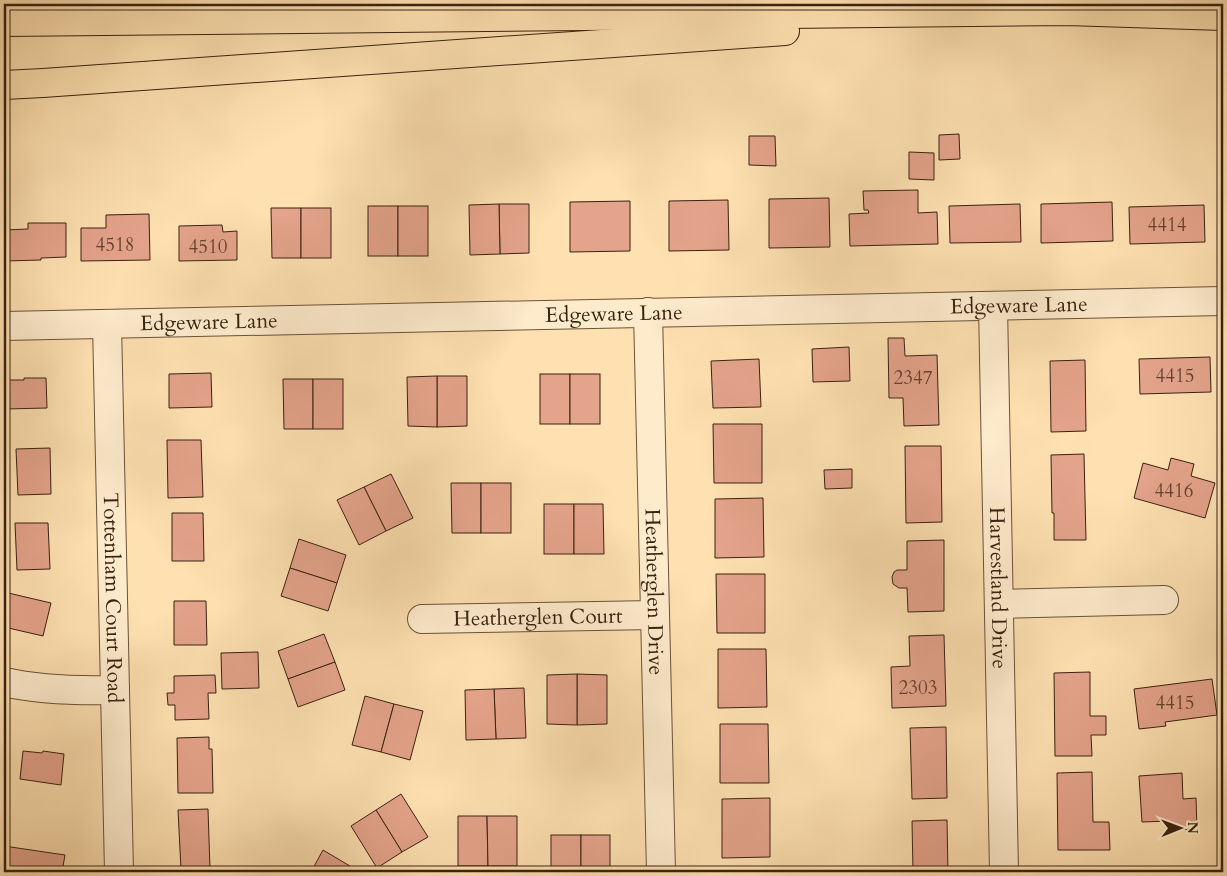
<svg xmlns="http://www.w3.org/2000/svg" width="1227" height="876" viewBox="0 0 1227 876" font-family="Cardo,serif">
	<rect width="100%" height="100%" fill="#fee0b1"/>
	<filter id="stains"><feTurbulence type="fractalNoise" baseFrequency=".004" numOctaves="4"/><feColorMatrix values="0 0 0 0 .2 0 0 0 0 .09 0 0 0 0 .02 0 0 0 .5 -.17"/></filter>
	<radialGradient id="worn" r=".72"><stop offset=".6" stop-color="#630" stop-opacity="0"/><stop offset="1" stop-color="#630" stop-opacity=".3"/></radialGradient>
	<g fill="#e4a38b" stroke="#3a2211">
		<polygon points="959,134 960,159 939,160 939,135"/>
		<polygon points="749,136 775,136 776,166 749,165"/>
		<polygon points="909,152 934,153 934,180 909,179"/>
		<polygon points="918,190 918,213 937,212 938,244 850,246 849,214 869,213 868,210 864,210 863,191"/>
		<polygon points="829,198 830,247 769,248 769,199"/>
		<polygon points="728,200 729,250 669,251 669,201"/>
		<polygon points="630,201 630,251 570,252 570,202"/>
		<polygon points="1112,202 1113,241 1041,243 1041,204"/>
		<polygon points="499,204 529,204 529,253 500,254"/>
		<polygon points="499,204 500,254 470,255 469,205"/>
		<polygon points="1020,204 1021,242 950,243 949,206"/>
		<polygon points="1204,205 1205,242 1130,244 1129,207"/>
		<rect x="1222" y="205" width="1" height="36"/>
		<rect x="368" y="206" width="30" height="50"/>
		<rect x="398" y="206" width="30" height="50"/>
		<polygon points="271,208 301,208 301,258 272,258"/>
		<rect x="301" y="208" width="30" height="50"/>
		<polygon points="149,214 150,260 81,261 81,228 106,228 106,215"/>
		<polygon points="28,223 66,223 66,257 41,258 41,260 4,261 4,230 28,229"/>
		<polygon points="222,225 223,232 237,231 237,260 179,261 179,226"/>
		<polygon points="888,338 904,338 905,356 937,355 939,425 904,426 903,398 889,398"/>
		<polygon points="849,347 850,381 813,382 812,349"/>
		<polygon points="1210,357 1211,392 1140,394 1139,359"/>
		<polygon points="759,359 761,407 713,408 711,361"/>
		<polygon points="1085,360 1086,431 1051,432 1050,361"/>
		<polygon points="211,373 212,407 169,408 169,374"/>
		<rect x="540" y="374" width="30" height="50"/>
		<rect x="570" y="374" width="30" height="50"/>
		<polygon points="437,376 467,376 467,426 437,427"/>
		<polygon points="437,376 437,427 408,426 407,377"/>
		<polygon points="24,378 46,378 47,408 5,409 5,407 4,407 4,380 24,380"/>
		<polygon points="283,379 313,379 313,429 284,429"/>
		<rect x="313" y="379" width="30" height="50"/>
		<polygon points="713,424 762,424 762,483 714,483"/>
		<polygon points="167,440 201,440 203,497 168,498"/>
		<polygon points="905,446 941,446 942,522 906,523"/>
		<polygon points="50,448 51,494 18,495 16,449"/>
		<polygon points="1084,454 1086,540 1054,540 1054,513 1052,513 1051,455"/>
		<polygon points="1171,458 1194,464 1191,476 1215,483 1205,518 1134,498 1143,463 1168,470"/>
		<polygon points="852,469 852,488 825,489 824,470"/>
		<polygon points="391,474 413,518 386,531 364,487"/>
		<polygon points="451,483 481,483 481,533 452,533"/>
		<rect x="481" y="483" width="30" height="50"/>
		<polygon points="364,487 386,531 359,545 337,500"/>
		<polygon points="763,498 764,557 715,558 715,499"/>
		<rect x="544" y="504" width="30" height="50"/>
		<polygon points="574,504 603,504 604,554 574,554"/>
		<polygon points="172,513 203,513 204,561 172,561"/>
		<polygon points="15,523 48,523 50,569 17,570"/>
		<polygon points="299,539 346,555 337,583 290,568"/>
		<polygon points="944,540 944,611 908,612 907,588 899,588 893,584 892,577 894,572 897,570 907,570 907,541"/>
		<polygon points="290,568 337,583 328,611 281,596"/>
		<polygon points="716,574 765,574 765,633 717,633"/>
		<polygon points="4,592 51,603 43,636 4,627"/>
		<polygon points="174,601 206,601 207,645 174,645"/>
		<polygon points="324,634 335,662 288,679 278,651"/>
		<polygon points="944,635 946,706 892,708 891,667 910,666 909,636"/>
		<polygon points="718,649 766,649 767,707 718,708"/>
		<polygon points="258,652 259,688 222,689 221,653"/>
		<polygon points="335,662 345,690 298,707 288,679"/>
		<polygon points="1090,672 1090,716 1106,716 1106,735 1091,735 1092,756 1055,756 1054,673"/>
		<polygon points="577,674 607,675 607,724 577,725"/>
		<polygon points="577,674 577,725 547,724 547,675"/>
		<polygon points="215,675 216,693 208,693 209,719 175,720 175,705 168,705 167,693 174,693 174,676"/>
		<polygon points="1212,679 1217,715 1165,722 1166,726 1139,729 1134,689"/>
		<polygon points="524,688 526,738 496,739 494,689"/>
		<polygon points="494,689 496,739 466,740 465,690"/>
		<polygon points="365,696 394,704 381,752 352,745"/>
		<polygon points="394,704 423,711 410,760 381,752"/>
		<polygon points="720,724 768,724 769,783 720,783"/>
		<polygon points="946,727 947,798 912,799 910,728"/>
		<polygon points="209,737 209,749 212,749 213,793 178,793 177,738"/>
		<polygon points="23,751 42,753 43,751 64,754 61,785 20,779"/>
		<polygon points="1092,772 1093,822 1109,822 1110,850 1058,850 1057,773"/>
		<polygon points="1182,773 1183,799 1196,798 1197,829 1170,830 1169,821 1142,822 1139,776"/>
		<polygon points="401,794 428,837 402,852 376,810"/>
		<polygon points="770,798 770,857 722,858 722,799"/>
		<polygon points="208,809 210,869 181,870 178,810"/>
		<polygon points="376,810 402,852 377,868 351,826"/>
		<polygon points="458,816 487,816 488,866 458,866"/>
		<polygon points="487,816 517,816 517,866 488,866"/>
		<polygon points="947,820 948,872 913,872 912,821"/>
		<rect x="551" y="835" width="30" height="37"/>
		<rect x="581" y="835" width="29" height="37"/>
		<polygon points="4,846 65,855 62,872 4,872"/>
		<polygon points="323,850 360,872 311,872"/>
	</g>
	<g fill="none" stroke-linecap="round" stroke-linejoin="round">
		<g stroke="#6b5239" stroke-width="30">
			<g id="minor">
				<path id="s1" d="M993,306L1004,872"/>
				<path id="s2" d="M648,312L661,872"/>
				<path id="s3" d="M107,324L119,872"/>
				<path id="s4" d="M4,326L1223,301"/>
				<polyline points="999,604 1164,600"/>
				<path id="s5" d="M422,619L655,615"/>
				<path d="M4,682C40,690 78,691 115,690"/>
			</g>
		</g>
		<g stroke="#3a2211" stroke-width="30">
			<g id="highway">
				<polyline points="4,22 1067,11 1223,16"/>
				<polyline points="4,85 43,83 785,31"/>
			</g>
		</g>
		<use href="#minor" stroke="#feebcc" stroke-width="28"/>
		<use href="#highway" stroke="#fee0b1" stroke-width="28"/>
	</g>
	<g text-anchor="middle" stroke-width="4.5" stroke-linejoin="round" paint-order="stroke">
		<g font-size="19" fill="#644230">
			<text x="1167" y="231">4414</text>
			<text x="115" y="251">4518</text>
			<text x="208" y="253">4510</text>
			<text x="1175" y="382">4415</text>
			<text x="913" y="384">2347</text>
			<text x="1174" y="497">4416</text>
			<text x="918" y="694">2303</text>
			<text x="1175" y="709">4415</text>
		</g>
		<g font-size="21" fill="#3a2211" stroke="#feebcc">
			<text dy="7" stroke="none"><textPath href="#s4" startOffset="1015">Edgeware Lane</textPath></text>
			<text dy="7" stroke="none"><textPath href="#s4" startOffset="610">Edgeware Lane</textPath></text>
			<text dy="7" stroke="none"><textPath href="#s4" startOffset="205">Edgeware Lane</textPath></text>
			<text dy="7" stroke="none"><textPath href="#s1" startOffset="282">Harvestland Drive</textPath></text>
			<text dy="7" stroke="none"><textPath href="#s2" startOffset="280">Heatherglen Drive</textPath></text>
			<text dy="7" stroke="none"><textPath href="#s3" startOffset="274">Tottenham Court Road</textPath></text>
			<text dy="7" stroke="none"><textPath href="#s5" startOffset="116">Heatherglen Court</textPath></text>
		</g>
	</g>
	<rect width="1227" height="876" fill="none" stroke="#fee0b1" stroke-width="20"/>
	<rect x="5" y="5" width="1217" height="866" fill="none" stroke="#3a2211" stroke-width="2.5"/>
	<rect x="10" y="10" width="1207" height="856" fill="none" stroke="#3a2211"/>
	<g transform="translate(1180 828) rotate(89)" stroke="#feebcc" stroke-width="4" paint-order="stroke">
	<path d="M0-4L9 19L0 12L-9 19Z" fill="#3a2211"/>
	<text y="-8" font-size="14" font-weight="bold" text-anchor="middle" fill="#3a2211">N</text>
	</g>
	<rect width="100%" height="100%" filter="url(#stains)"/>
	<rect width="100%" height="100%" fill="url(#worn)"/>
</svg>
